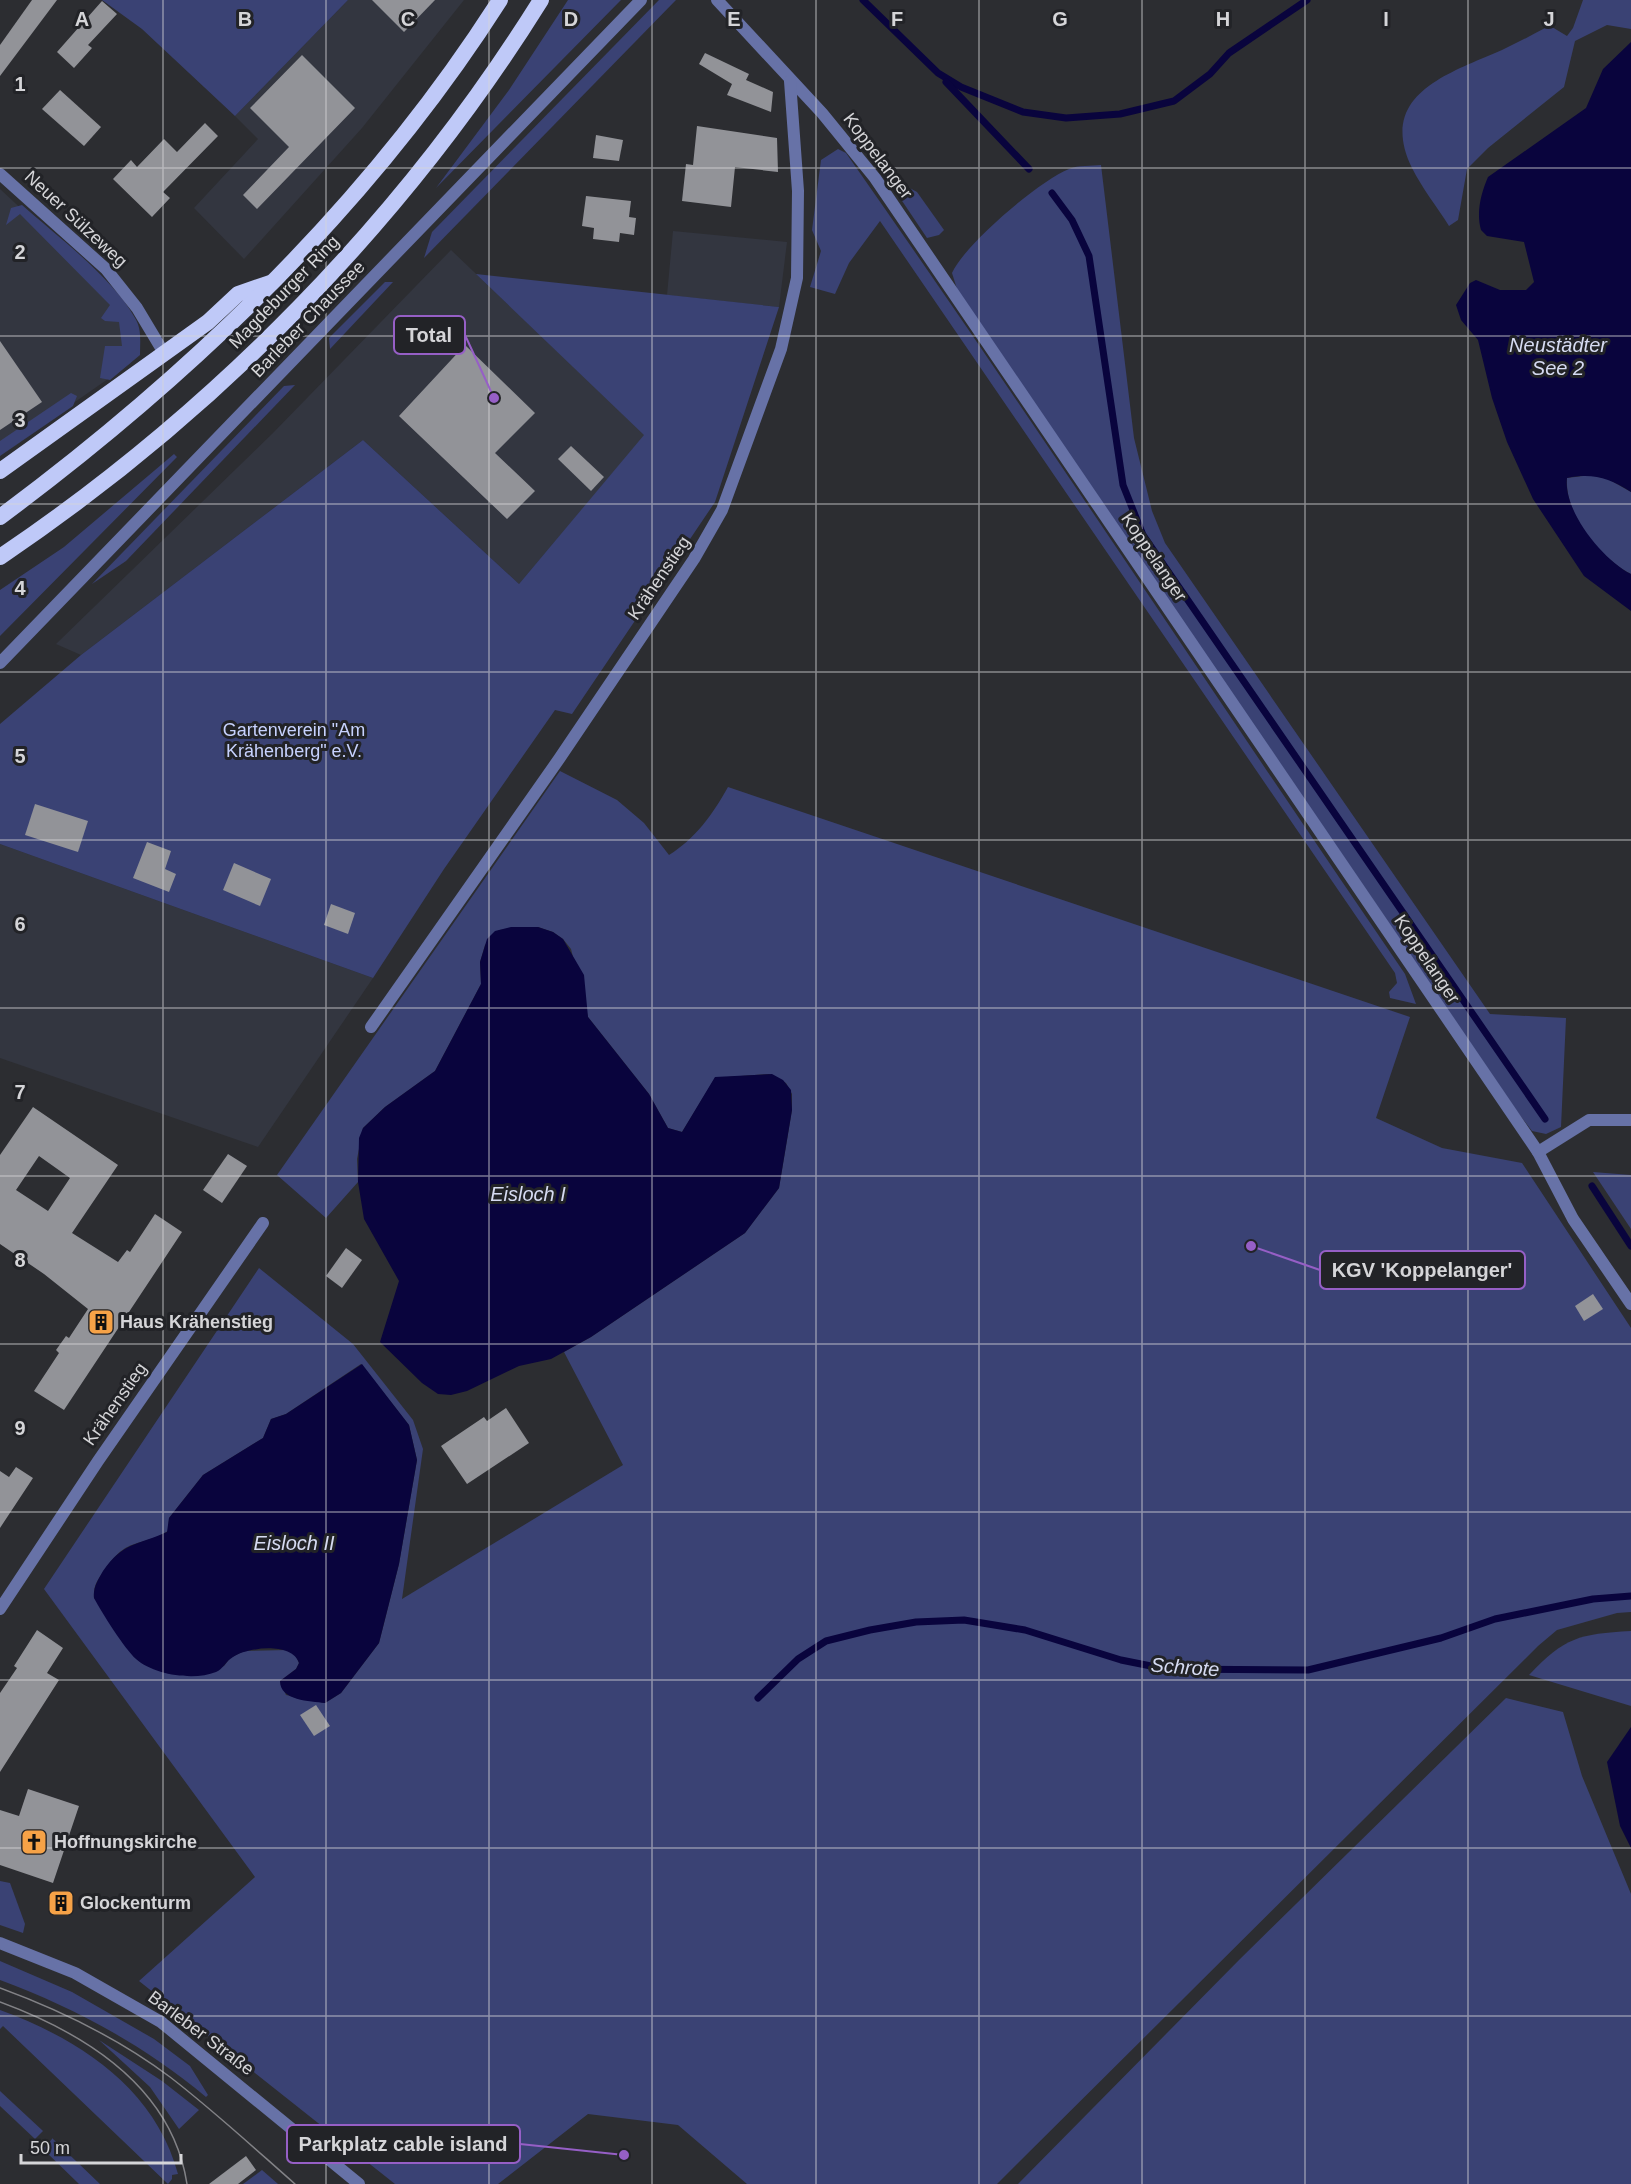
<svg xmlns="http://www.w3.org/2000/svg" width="1631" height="2184" viewBox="0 0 1631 2184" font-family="Arial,sans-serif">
	<rect width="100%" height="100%" fill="#2c2d31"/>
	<g fill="#333640">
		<polygon points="348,0 464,0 362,128 244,259 194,208 258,139 235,116"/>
		<polygon points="0,189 120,301 131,363 0,454"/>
		<polygon points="673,231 787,242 779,307 667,295"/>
		<polygon points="451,250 645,435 519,584 363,440 81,655 56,644 273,433"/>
		<polygon points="0,844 373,978 258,1147 0,1058"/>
	</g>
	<g fill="#3a4274" fill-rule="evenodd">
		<polygon points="102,0 348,0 235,116 142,29"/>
		<polygon points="568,0 621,0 436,188 509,90"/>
		<polygon points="659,0 676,0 424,258 432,232"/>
		<path d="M1583,0H1631V29L1607,25L1575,41L1564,87L1488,148L1467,169L1458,220L1449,226C1437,207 1422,188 1412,168C1376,94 1450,73 1502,50C1517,43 1532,35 1547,27H1552L1567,36L1573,28Z"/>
		<path d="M838,149L846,153C1036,424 1218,701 1405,974L1416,1004L1390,998L1389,992L1397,983L1395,973L880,221L849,263L835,294L810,287L821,251L812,230L821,160Z"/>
		<path d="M1101,165L1134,438L1152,511L1165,543L1490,1014L1566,1018L1561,1127L1546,1134L1532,1131L1516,1110L957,289L952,273C965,244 1039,181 1069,169C1078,165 1092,166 1101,165Z"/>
		<polygon points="884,174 917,192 944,230 939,235 927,238"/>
		<path d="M22,205C57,236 113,278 135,318C142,329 140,342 140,355L110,380L100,378L105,346H122L119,322L105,321L101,318L110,305L20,214L6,225L11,208Z"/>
		<polygon points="476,274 779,307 715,502 572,714 555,710 444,869 373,978 0,844 0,724 81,655 363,440 519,584 644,435"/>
		<polygon points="385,282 393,282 330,349 329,338"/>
		<polygon points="295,385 126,561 92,584 284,386"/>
		<polygon points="71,393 77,396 73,406 0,456 0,441"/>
		<polygon points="174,454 177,457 0,636 0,590 64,547"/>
		<path d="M1591,475L1608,479L1631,492V574C1600,558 1564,514 1567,478Z"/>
		<path d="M560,771L617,800L644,823L669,855C695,839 713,814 728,787L1410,1017L1376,1118L1442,1148L1522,1163L1631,1328V1612L1617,1613L1557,1630L1538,1646L997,2184H747L678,2125L588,2114L498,2184H395L139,1981L255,1877L44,1589L259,1268L353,1344L413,1420L423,1449L402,1599L623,1465L564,1352L591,1337L745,1233L779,1188L792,1110V1094L786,1083L769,1074L715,1078L682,1132L668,1128L649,1094L588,1017L571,949L563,939L553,932L538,927L499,930L485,945L480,962L481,984L435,1071L385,1107L363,1128L357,1159L358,1182L326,1218L277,1175ZM361,1364L409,1425L417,1460L399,1564L379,1643L341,1693L325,1703L286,1695L280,1681L296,1669L299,1663L295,1654L288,1650L244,1651L230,1658L224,1666L197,1675H178L153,1668L94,1598C93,1587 97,1580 104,1571C128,1535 138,1549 168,1531L169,1518L203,1475L263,1438L271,1419L286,1414Z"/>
		<polygon points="1593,1172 1631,1175 1631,1229"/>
		<path d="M1631,1631V1706L1529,1675C1565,1637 1579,1634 1631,1631Z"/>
		<polygon points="1506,1698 1563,1712 1582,1776 1631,1894 1631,2184 1018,2184 1240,1959"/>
		<polygon points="0,1881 10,1883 25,1924 23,1933 0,1925"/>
		<path d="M0,1961L72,1992L154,2039L190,2066L208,2095L206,2097C144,2045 75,2008 0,1980Z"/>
		<path d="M0,2010C79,2039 155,2088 178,2174L172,2175V2179L168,2184L3,2026L0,2029Z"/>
		<polygon points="99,2040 162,2081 199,2110 179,2129 150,2087"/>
		<polygon points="0,2091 43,2131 35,2139 0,2106"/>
		<polygon points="53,2138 53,2139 100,2184 79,2184 43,2149"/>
		<polygon points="262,2170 278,2184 243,2184"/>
	</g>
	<g fill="#09043d">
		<path d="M1631,42V492C1609,478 1593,473 1567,478C1563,511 1603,560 1631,574V611L1584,576L1533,499L1507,442L1492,398L1478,340L1461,320L1456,305L1470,283L1476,280L1500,290H1526L1534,282L1524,242L1487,236L1481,230C1476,213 1481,193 1488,177L1586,108L1603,69Z"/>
		<polygon points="511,927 538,927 553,932 563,939 584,975 588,1017 649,1094 668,1128 682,1132 715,1077 772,1074 783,1080 791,1090 792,1110 779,1188 745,1233 591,1337 551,1359 519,1366 467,1391 451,1395 438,1394 422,1383 380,1342 399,1281 364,1219 358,1182 359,1138 363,1128 385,1107 435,1071 481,984 480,962 487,939 495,931"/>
		<path d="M362,1364L409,1425L417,1460L399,1564L379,1643L341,1693L325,1703C310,1701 280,1701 280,1681L296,1669L299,1663C292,1642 248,1647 233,1657C226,1661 223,1669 216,1672C194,1681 154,1675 136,1659C124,1648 102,1613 94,1598C93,1587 98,1580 103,1571C123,1542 138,1545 167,1532L169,1518L203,1475L263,1438L271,1419L286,1414Z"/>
		<polygon points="1631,1727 1631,1848 1620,1826 1607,1762"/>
	</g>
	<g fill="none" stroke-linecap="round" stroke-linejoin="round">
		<g stroke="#09043d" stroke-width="7">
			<polyline points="863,0 938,73 961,87 1023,112 1066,118 1120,114 1174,101 1210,74 1229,53 1307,0"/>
			<polyline points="946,82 1029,169"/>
			<polyline points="1052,193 1072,220 1089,256 1123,485 1143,535 1545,1119"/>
			<polyline points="1592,1186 1631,1246"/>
			<polyline points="758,1698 798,1659 826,1641 870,1630 916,1622 964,1620 1025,1630 1121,1660 1166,1669 1308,1670 1441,1638 1495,1619 1593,1599 1631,1596"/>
		</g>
	</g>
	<g fill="#929398" fill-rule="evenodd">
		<polygon points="32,0 57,0 0,76 0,45"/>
		<polygon points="372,0 435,0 404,32"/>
		<polygon points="102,1 117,14 88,45 92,48 74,68 57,52"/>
		<polygon points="705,53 749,74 746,80 773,92 771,112 727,95 732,84 699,64"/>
		<polygon points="302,55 355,108 257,209 243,195 289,147 250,108"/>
		<polygon points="60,90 101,127 84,146 42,109"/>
		<polygon points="205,123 218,136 163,192 170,198 152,217 113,179 131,160 137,167 164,139 177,152"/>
		<polygon points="697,126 777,138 778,172 735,167 731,207 682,201 686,164 693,165"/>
		<polygon points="596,135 623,140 619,161 593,158"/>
		<polygon points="586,196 631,201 629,217 636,218 634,235 620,233 619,242 593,239 594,228 582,226"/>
		<polygon points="0,341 42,402 0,430"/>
		<polygon points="465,345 535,413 495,453 535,491 507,519 399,416"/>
		<polygon points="571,446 604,477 591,491 558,459"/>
		<polygon points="35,804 88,821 78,852 25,835"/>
		<polygon points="147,842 171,851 165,869 176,874 169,892 133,878"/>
		<polygon points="234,863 271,879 260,906 223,890"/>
		<polygon points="331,904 355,913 348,934 324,925"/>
		<path d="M33,1107L118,1165L72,1233L118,1262L127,1250L130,1252L155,1214L182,1232L64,1410L34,1391L59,1353L56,1350L66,1336L69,1338L88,1309L44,1274L0,1244V1155ZM39,1156L70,1178L48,1211L16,1190Z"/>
		<polygon points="228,1154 247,1166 222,1203 203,1190"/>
		<polygon points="346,1248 362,1260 342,1288 326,1276"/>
		<polygon points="1593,1294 1603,1309 1584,1321 1575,1306"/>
		<polygon points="506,1408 529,1443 467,1484 441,1446 484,1417 487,1421"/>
		<polygon points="16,1467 33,1478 0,1528 0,1471 9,1477"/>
		<polygon points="37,1630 63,1648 47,1673 59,1680 0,1772 0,1693 17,1668 14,1666"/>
		<polygon points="316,1705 330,1726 314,1736 300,1715"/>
		<polygon points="28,1789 79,1806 53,1883 0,1865 0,1810 19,1816"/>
		<polygon points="246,2156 256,2170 238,2184 209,2184"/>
	</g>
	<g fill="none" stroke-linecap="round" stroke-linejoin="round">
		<g stroke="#6772a7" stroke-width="12">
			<polyline points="717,0 822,113 875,178 1538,1152 1573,1219 1631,1304"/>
			<polyline points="0,174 106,269 137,308 164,353"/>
			<polyline points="371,1027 559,759 694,559 722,510 781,349 797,278 798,191 790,81"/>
			<polyline points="1538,1152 1589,1120 1631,1120"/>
			<polyline points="0,1609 98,1461 263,1223"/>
			<polyline points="0,1943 75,1973 161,2022 359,2184"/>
		</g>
		<polyline stroke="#6772a7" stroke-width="12" points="0,663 641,0"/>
		<g stroke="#bfc9f8" stroke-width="16">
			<polyline points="0,471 208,322 238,294 270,283"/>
			<path d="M0,517C194,373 370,204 500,0"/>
			<path d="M0,557C215,412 404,220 541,0"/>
		</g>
		<g stroke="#828286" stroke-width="1.5">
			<path d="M0,1988C60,2010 118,2038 170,2077C213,2110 254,2148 295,2184"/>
			<path d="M0,2002C84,2033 172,2087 187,2184"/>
		</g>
	</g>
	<path fill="none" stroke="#d5d5d8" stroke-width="1.5" stroke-opacity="0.55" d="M163,0V2184M326,0V2184M489,0V2184M652,0V2184M816,0V2184M979,0V2184M1142,0V2184M1305,0V2184M1468,0V2184M0,168H1631M0,336H1631M0,504H1631M0,672H1631M0,840H1631M0,1008H1631M0,1176H1631M0,1344H1631M0,1512H1631M0,1680H1631M0,1848H1631M0,2016H1631"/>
	<defs>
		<g id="building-square" transform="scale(1.35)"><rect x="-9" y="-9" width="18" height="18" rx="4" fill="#f6a247" stroke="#222327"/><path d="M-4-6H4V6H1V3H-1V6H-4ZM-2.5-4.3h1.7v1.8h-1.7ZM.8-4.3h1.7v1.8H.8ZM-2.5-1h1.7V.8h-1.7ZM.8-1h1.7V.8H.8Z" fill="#111"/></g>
		<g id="church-square" transform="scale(1.35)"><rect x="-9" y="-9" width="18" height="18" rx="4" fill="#f6a247" stroke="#222327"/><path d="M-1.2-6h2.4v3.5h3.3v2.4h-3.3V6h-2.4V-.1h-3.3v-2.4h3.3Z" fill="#111"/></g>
	</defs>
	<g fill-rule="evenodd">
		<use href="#building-square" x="101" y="1322"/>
		<use href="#church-square" x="34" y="1842"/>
		<use href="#building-square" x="61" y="1903"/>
	</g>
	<g text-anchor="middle" stroke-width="6" stroke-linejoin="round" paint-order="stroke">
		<g font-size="18" fill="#d5d5d8" stroke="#222327">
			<text transform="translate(878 156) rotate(53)" y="6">Koppelanger</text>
			<text transform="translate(76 219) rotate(43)" y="6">Neuer Sülzeweg</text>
			<text transform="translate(284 292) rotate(-46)" y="6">Magdeburger Ring</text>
			<text transform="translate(308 319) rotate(-46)" y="6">Barleber Chaussee</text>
			<text transform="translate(1154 557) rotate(56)" y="6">Koppelanger</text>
			<text transform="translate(659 578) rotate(-56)" y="6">Krähenstieg</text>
			<text transform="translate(1427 959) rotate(56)" y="6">Koppelanger</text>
			<text transform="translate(115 1404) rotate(-55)" y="6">Krähenstieg</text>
			<text transform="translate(201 2033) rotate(37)" y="6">Barleber Straße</text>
		</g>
		<g font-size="18" fill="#c7d2fe" stroke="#222327">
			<text x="294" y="736">Gartenverein "Am<tspan x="294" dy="21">Krähenberg" e.V.</tspan></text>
		</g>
		<g font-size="18" font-weight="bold" fill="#d5d5d8" stroke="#222327" text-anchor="start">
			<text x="120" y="1328">Haus Krähenstieg</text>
			<text x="54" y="1848">Hoffnungskirche</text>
			<text x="80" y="1909">Glockenturm</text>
		</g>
		<g font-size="20" font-style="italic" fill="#d6dbf2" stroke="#222327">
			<text x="1558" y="352">Neustädter<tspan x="1558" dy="23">See 2</tspan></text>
			<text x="528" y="1201">Eisloch I</text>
			<text x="294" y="1550">Eisloch II</text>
			<text transform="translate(1185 1667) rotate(4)" y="7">Schrote</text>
		</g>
	</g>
	<g font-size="20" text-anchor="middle" font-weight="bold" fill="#d5d5d8" stroke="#222327" stroke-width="6" stroke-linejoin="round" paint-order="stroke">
		<text x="82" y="26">A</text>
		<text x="245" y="26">B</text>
		<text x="408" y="26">C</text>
		<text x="571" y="26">D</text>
		<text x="734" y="26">E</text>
		<text x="897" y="26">F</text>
		<text x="1060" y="26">G</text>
		<text x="1223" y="26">H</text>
		<text x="1386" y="26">I</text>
		<text x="1549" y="26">J</text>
		<text x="20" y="91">1</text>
		<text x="20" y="259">2</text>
		<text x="20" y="427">3</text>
		<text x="20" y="595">4</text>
		<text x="20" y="763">5</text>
		<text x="20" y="931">6</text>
		<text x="20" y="1099">7</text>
		<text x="20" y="1267">8</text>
		<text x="20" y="1435">9</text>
	</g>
	<path fill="none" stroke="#965fc6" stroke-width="2" d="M494 398L465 335M1251 1246L1320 1270M624 2155L520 2144"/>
	<g fill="#965fc6" stroke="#222327" stroke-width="2">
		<circle cx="494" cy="398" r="6"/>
		<circle cx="1251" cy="1246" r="6"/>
		<circle cx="624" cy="2155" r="6"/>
	</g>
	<g fill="#222327" stroke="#965fc6" stroke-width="2">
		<rect x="394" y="316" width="71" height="38" rx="6"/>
		<rect x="1320" y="1251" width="205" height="38" rx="6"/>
		<rect x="287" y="2125" width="233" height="38" rx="6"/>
	</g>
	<g font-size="20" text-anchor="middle" font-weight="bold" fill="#d5d5d8">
		<text x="429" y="342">Total</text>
		<text x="1422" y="1277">KGV 'Koppelanger'</text>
		<text x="403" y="2151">Parkplatz cable island</text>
	</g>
	<path d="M21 2154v9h160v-9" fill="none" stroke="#d5d5d8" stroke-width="3"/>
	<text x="30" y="2154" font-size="18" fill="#d5d5d8" stroke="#222327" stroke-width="4.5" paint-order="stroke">50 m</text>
</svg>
